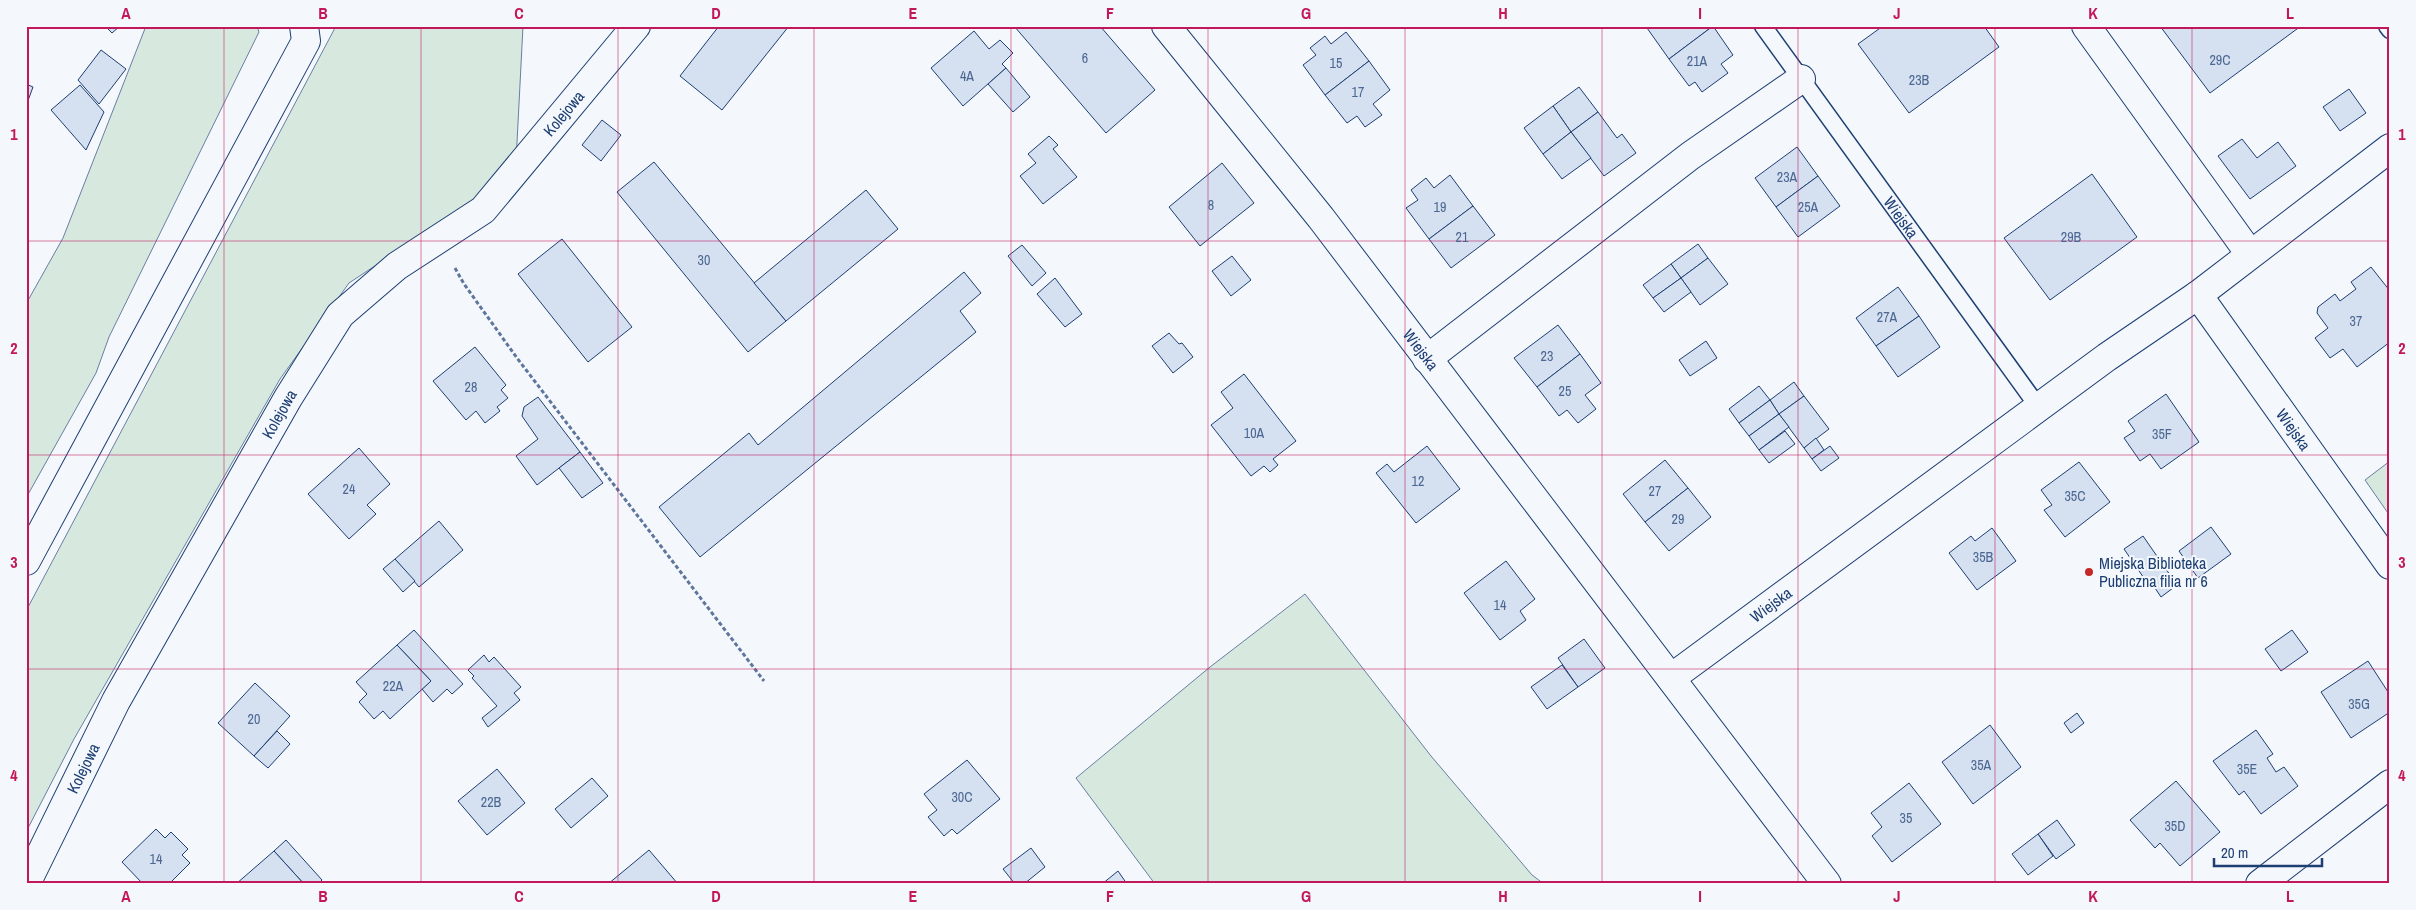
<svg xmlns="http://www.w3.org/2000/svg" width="2416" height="910" viewBox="0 0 2416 910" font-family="'Archivo Narrow',sans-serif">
	<rect width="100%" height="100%" fill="#f4f7fb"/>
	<g fill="#d7e8df" stroke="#687fa3">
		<polygon points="146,26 257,26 259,32 109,337 96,373 26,498 26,304 63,238"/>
		<polygon points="336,26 523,26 516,162 490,190 349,283 280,379 74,739 26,832 26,611"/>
		<polygon points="2390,461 2390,516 2365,480"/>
		<polygon points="1305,594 1431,756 1532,875 1544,884 1155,884 1076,778 1210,667"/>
	</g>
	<g fill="#d5e0f0" stroke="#1d3f73">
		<polygon points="105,26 120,26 112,33"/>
		<polygon points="719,26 789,26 722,110 680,76"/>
		<polygon points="1014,26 1100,26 1155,90 1106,133"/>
		<polygon points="1649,26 1713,26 1669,59 1647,28"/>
		<polygon points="1713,26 1733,55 1721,64 1728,73 1702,92 1695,82 1689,86 1669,59"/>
		<polygon points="1883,26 1984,26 1999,47 1909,113 1858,44"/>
		<polygon points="2160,26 2301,26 2210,93"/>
		<polygon points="974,31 989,49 1000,40 1013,53 1002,64 1006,68 963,106 931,68"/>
		<polygon points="1346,32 1369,61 1325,95 1303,65 1316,55 1310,48 1325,36 1331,44"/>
		<polygon points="101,50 126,69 99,104 78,80"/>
		<polygon points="1369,61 1390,90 1373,104 1382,115 1365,127 1357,116 1347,123 1325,95"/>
		<polygon points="1006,68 1030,97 1013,112 988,84"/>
		<polygon points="26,84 33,87 26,106"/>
		<polygon points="80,85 104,112 86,150 51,110"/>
		<polygon points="1579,87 1598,112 1571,132 1553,106"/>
		<polygon points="2349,89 2366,113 2340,131 2323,107"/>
		<polygon points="1553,106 1571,132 1543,154 1524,128"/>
		<polygon points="1598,112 1617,138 1622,134 1636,153 1604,176 1571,132"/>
		<polygon points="602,120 621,135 601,161 582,145"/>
		<polygon points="1571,132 1591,158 1562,179 1543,154"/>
		<polygon points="1049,136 1058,145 1053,149 1077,177 1043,204 1020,176 1036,163 1028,154"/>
		<polygon points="2242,139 2257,158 2278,142 2296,166 2250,199 2218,156"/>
		<polygon points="1797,147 1818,176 1776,207 1755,178"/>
		<polygon points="654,162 786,321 748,352 617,192"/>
		<polygon points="1222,163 1254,203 1200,246 1169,207"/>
		<polygon points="2092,174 2137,237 2050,300 2004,238"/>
		<polygon points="1450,175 1473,206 1429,239 1406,208 1418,200 1411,190 1426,178 1434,188"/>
		<polygon points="1818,176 1840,206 1798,237 1776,207"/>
		<polygon points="866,190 898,229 786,321 754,283"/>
		<polygon points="1473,206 1495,235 1451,268 1429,239"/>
		<polygon points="562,239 632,327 588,362 518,274"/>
		<polygon points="1698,244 1708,258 1681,278 1671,264"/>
		<polygon points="1022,245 1046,273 1032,286 1008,256"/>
		<polygon points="1232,256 1251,280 1231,296 1212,271"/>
		<polygon points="1708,258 1728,284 1700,305 1681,278"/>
		<polygon points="1671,264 1681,278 1653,298 1643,285"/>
		<polygon points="2371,267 2390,291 2390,342 2357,367 2343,349 2330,358 2315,338 2328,328 2317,313 2318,307 2335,294 2340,301 2356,289 2351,282"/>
		<polygon points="964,272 981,293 960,311 976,332 700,557 659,507 749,433 758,445"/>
		<polygon points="1055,278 1082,314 1065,327 1037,294"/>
		<polygon points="1681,278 1691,292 1664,312 1653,298"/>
		<polygon points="1898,287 1919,316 1876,346 1856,318"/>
		<polygon points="1919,316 1940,347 1898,377 1876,346"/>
		<polygon points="1558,325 1580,354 1537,387 1514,358"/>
		<polygon points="1169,333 1179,344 1182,343 1193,357 1173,373 1152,346"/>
		<polygon points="1706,341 1717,358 1690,376 1679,360"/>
		<polygon points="475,347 506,385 501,390 508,398 497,407 500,411 485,423 476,411 466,420 433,381"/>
		<polygon points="1580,354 1601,383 1585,395 1596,409 1578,423 1567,410 1559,416 1537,387"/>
		<polygon points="1244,374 1296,441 1273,459 1278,465 1270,472 1264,466 1251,476 1211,425 1233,408 1221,392"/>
		<polygon points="1794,382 1804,396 1779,414 1770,400"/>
		<polygon points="1759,386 1770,400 1739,423 1729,409"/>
		<polygon points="2166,394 2199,442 2161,469 2150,454 2140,461 2124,438 2135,431 2128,421"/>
		<polygon points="1804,396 1829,429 1804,448 1779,414"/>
		<polygon points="538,397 580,452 537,485 516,456 538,439 522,416 524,407"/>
		<polygon points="1770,400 1779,414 1749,436 1739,423"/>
		<polygon points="1779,414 1789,427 1759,450 1749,436"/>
		<polygon points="1785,431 1795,444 1769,463 1759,450"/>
		<polygon points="1816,438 1824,450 1812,459 1804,448"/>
		<polygon points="1427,446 1460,489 1416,523 1376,473 1387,464 1394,472"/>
		<polygon points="1830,446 1839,458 1821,471 1812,459"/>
		<polygon points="359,448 390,484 367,505 376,514 349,539 308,494"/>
		<polygon points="580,452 603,483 582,498 559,468"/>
		<polygon points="1665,460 1688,488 1645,522 1623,494"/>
		<polygon points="2079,462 2110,502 2065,537 2044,510 2052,505 2041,490"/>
		<polygon points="1688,488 1711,517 1669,551 1645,522"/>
		<polygon points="439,521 463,550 419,587 395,559"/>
		<polygon points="2211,527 2231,554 2198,578 2179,551"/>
		<polygon points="1992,528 2016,561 1977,590 1949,553 1971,536 1975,541"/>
		<polygon points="2143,536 2177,585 2161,597 2151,582 2148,584 2124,549"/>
		<polygon points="395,559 415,581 403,592 383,569"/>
		<polygon points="1506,561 1535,599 1520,611 1526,620 1500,640 1464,593"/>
		<polygon points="414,630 463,684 452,694 447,689 433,702 422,689 431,681 397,645"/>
		<polygon points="2292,630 2308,652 2281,671 2265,649"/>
		<polygon points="1584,639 1605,668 1578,687 1558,658"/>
		<polygon points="397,645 431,681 390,719 383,711 374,719 359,702 367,694 356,682"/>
		<polygon points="484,655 489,662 494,657 521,687 514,693 520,700 488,727 482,718 497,706 472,678 474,676 468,670"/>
		<polygon points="2368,661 2390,695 2390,712 2351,738 2321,692"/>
		<polygon points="1562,665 1578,687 1547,709 1531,687"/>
		<polygon points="255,683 290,716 254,756 218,723"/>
		<polygon points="2077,713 2084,723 2071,733 2064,723"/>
		<polygon points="1990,725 2021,767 1973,804 1942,762"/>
		<polygon points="2256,730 2273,754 2267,758 2276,772 2284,767 2298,786 2261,814 2244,791 2239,795 2213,761"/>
		<polygon points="277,731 290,744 268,768 254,756"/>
		<polygon points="967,760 1000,799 957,834 952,829 944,836 928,817 937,810 924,794"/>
		<polygon points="497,769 525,803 487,835 458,801"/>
		<polygon points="592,778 608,796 571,828 555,809"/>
		<polygon points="2176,781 2220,832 2180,866 2160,843 2155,848 2130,820"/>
		<polygon points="1909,783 1941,824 1892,862 1872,836 1882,827 1871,813"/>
		<polygon points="2057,820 2075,845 2056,859 2038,834"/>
		<polygon points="156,829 165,838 171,832 188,849 182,855 190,863 169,884 143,884 122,862"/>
		<polygon points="2038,834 2053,856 2028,875 2012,854"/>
		<polygon points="286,840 322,880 318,884 304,884 274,851"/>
		<polygon points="1031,848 1045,867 1024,884 1015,884 1003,869"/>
		<polygon points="649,850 678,884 608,884"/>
		<polygon points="274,851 304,884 236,884"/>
		<polygon points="1118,871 1127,884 1102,884"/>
	</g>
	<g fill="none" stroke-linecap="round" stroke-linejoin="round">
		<g stroke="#1d3f73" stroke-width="19">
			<g id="lane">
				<path id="s1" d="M1763,26L2039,408"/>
				<polyline points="2387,26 2390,30"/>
			</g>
		</g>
		<g stroke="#1d3f73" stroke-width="30">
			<g id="street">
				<path id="s2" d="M1166,26L1321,218L1827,884"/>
				<polyline points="2086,26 2250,254"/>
				<path id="s3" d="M2198,295L2390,565"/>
				<polyline points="1427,359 1690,156 1801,79"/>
				<polyline points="26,561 306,41 304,26"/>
				<path id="s4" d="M1671,678L2107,357L2198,295L2390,148"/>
				<path id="s5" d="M26,884L116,701L288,398L340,315L397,266L483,210L636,26"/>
				<polyline points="2260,884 2390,784"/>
			</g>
		</g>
		<polyline stroke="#5e769c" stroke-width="3" stroke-dasharray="4 2.5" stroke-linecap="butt" points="455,268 464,284 517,358 764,681"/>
		<use href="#lane" stroke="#f4f7fb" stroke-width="16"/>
		<use href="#street" stroke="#f4f7fb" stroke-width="28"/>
	</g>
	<path fill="none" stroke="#c2185b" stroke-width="1" stroke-opacity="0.55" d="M224,26V884M421,26V884M618,26V884M814,26V884M1011,26V884M1208,26V884M1405,26V884M1602,26V884M1798,26V884M1995,26V884M2192,26V884M26,241H2390M26,455H2390M26,669H2390"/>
	<circle fill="#c62828" stroke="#f4f7fb" stroke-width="2" cx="2089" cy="572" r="5"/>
	<g text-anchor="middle" stroke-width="4" stroke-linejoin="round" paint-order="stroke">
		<g font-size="14" fill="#4b6792">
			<text x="1085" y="63">6</text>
			<text x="2220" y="65">29C</text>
			<text x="1697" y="66">21A</text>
			<text x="1336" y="68">15</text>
			<text x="967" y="81">4A</text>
			<text x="1919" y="85">23B</text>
			<text x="1358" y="97">17</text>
			<text x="1787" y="182">23A</text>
			<text x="1211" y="210">8</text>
			<text x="1440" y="212">19</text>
			<text x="1808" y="212">25A</text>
			<text x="1462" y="242">21</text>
			<text x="2071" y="242">29B</text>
			<text x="704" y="265">30</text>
			<text x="1887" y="322">27A</text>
			<text x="2356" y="326">37</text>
			<text x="1547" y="361">23</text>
			<text x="471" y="392">28</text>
			<text x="1565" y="396">25</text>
			<text x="1254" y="438">10A</text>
			<text x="2162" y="439">35F</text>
			<text x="1418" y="486">12</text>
			<text x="349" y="494">24</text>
			<text x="1655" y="496">27</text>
			<text x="2075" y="501">35C</text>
			<text x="1678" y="524">29</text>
			<text x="1983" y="562">35B</text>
			<text x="1500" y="610">14</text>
			<text x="393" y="691">22A</text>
			<text x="2359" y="709">35G</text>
			<text x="254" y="724">20</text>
			<text x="1981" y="770">35A</text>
			<text x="2247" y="774">35E</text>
			<text x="962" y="802">30C</text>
			<text x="491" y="807">22B</text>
			<text x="1906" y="823">35</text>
			<text x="2175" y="831">35D</text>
			<text x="156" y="864">14</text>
		</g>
		<g font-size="16" fill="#1d3f73" stroke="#f4f7fb">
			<text dy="6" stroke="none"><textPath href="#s5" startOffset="954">Kolejowa</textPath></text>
			<text dy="6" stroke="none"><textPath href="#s1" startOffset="236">Wiejska</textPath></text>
			<text dy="6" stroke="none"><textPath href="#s2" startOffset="412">Wiejska</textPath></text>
			<text dy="6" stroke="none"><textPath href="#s5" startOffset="534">Kolejowa</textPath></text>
			<text dy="6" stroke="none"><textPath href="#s3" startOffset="165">Wiejska</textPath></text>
			<text dy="6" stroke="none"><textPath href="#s4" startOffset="124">Wiejska</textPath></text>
			<text dy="6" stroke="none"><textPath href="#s5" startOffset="129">Kolejowa</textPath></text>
		</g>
		<g font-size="16" fill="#1d3f73" stroke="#f4f7fb" text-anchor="start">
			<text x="2099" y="569">Miejska Biblioteka<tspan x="2099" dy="18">Publiczna filia nr 6</tspan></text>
		</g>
	</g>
	<rect width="2416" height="910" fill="none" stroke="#f4f7fb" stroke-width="55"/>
	<path d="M2214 858v8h108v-8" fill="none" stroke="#1d3f73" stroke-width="2.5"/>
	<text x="2221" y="858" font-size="15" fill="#1d3f73" stroke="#f4f7fb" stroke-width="4" paint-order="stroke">20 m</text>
	<rect x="28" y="28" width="2360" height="854" fill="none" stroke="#c2185b" stroke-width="2"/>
	<g font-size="16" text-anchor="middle" font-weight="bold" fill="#c2185b">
		<text x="126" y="19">A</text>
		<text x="323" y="19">B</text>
		<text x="519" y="19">C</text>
		<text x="716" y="19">D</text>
		<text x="913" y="19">E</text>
		<text x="1110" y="19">F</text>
		<text x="1306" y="19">G</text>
		<text x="1503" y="19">H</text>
		<text x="1700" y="19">I</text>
		<text x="1897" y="19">J</text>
		<text x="2093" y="19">K</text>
		<text x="2290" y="19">L</text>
		<text x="14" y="140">1</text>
		<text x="2402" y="140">1</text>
		<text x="14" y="354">2</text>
		<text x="2402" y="354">2</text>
		<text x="14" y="568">3</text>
		<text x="2402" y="568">3</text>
		<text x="14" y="781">4</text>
		<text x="2402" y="781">4</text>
		<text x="126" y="902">A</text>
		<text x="323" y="902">B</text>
		<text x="519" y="902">C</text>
		<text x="716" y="902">D</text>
		<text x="913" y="902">E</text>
		<text x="1110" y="902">F</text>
		<text x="1306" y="902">G</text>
		<text x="1503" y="902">H</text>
		<text x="1700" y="902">I</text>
		<text x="1897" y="902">J</text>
		<text x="2093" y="902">K</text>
		<text x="2290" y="902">L</text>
	</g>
</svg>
